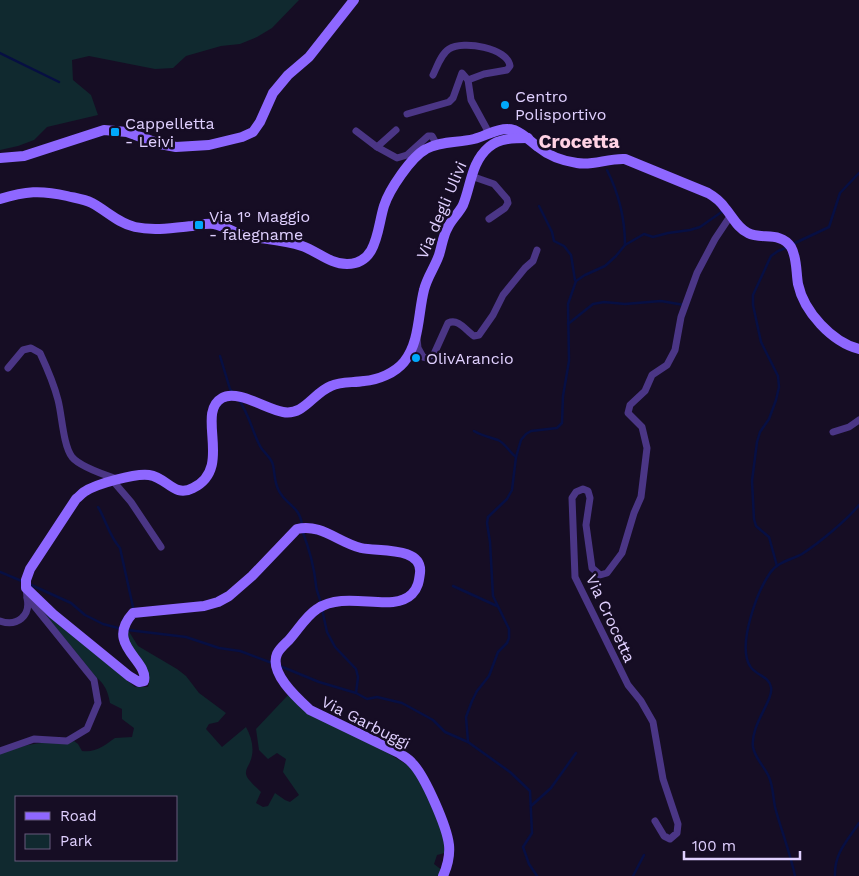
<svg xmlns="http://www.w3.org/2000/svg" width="859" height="876" viewBox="0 0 859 876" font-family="'Work Sans',sans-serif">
	<rect width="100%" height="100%" fill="#160d24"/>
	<g fill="#10292f" fill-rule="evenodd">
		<polygon points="0,0 299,0 272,28 257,37 240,44 221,46 186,56 173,68 155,69 89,56 72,60 73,80 91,95 98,115 47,127 34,140 18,146 0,150"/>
		<path d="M32,598L61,625L135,687H148C154,671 137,656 130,643C127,639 127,633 126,627L138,646L177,669L186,676L199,693L226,713L218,722L209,724L206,729L222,747L246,727C252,738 255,750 250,762C248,767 244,771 247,777C250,782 257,788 261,792L256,803L263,807L268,806L275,793L285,800L290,802L299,795L283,772L286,759L277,753L268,759L259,750L256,729L290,693L409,766C428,790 444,823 445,853L437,855L434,864L443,871L441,876H0V753C14,749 27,744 42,743C53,742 64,745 74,741L78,744L82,751C96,753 105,745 115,738L132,737L134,728L122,719V709L110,703C108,692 105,684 96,677ZM16,797H176V860H16Z"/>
	</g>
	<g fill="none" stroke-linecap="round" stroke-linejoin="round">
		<g stroke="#070f43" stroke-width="2.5">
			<polyline points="0,53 59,82"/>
			<path d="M607,170C619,194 625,218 625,245"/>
			<polyline points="539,206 552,232 554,241 564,246 571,255 575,280"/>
			<polyline points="793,244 829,227 840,193 859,173"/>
			<polyline points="568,324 593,304 604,302 625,304 661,301 684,305"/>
			<polyline points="220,356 230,389 234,394"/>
			<path d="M239,400C249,414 252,431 260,446C263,452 272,458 273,465C275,474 274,482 279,491C286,505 300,506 302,525"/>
			<path d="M474,431C482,436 490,437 498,440C506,444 509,452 516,457"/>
			<path d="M98,507C106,520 109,536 120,548L133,607V610"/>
			<path d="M302,530C309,548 314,566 316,585C316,591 320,597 321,604"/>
			<polyline points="777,566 769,537 756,526 754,519 752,481 757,442 760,432 769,419 776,400 779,387 778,376 761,342 753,305 753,295 771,256 778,251 788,247"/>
			<polyline points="0,572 24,582"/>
			<polyline points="29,584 71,603 85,615 103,624 122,629"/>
			<polyline points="453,586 497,606"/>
			<polyline points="322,609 327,632 335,647 356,669 358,677 356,693"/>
			<polyline points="128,630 186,637 219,648 240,651 272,663"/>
			<polyline points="280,666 319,682 356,693 367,699 377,697 402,703 433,720 445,732 468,742 510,772 530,791 532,833 523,847 529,864 537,876"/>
			<polyline points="468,742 466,717 472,701 477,691 489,676 498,652 507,643 509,638 509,629 493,596 490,542 487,523 488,517 507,499 512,490 516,457 521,440 526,434 531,431 557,428 562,423 563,396 569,361 568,304 576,281 585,275 605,266 616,256 625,245 644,234 653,237 668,233 690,230 700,227 723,211"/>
			<polyline points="531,806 551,788 576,753"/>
			<polyline points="633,876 644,855"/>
			<path d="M795,876C790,852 781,830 775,807C773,797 773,786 769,777C765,767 755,759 753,747C750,725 774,700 771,687C769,676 755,675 750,666C737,645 757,592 770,573C777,562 791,560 802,554C819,543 847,520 859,505"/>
			<path d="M835,876C834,853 848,840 859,823"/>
		</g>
		<g stroke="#4b3686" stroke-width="7">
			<path d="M433,75C437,67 441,54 449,49C463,40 508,48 510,66L507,70L484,74L468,80"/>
			<polyline points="407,114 449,102 453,98 462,73 468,80 471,100 489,133"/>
			<polyline points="356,131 377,147 397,158 407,155 428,136 432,136 437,145"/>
			<polyline points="377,147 396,130"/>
			<polyline points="471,176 494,184 507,199 508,203 505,208 489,219"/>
			<path d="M417,338L418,348L423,357L427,358L434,354L448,323C459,318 466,331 474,336L479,335L493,315L503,295L525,268L533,261L537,250"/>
			<path d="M8,368L23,350L31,348L40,353C47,368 54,384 58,400C62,415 63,445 72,457C80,467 105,475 117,479"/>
			<polyline points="833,432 849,427 859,420"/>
			<polyline points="113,481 131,502 161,547"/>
			<path d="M0,621C17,627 31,616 27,598"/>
			<polyline points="0,751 34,739 67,741 87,729 98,703 94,680 27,597 26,588"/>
			<polyline points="655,821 664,836 670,839 677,833 678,824 663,779 653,722 641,701 628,685 575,577 572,498 576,492 583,489 588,491 590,498 586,525 592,568 600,575 607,573 622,553 634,513 641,497 647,448 642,427 628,413 630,405 645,391 652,375 667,365 675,350 681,317 697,273 715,239 731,215"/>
		</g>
		<g stroke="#8e67ff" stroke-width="10">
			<polyline points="0,158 24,156 104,130 127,132 160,144 176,147 209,145 242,137 253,132 260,122 273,93 288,75 309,57 354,0"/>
			<path d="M0,199C25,191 41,190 67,196C75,198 84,199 92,203C107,211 118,223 135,227C153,231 173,228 192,226C199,225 207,223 214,224C224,226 233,232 242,235C262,239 283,240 302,246C317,251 330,264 347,264C378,264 377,228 384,206C389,190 411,157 426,149C440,141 458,143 474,139C486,136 500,126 514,130C524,134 530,141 538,147C549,156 563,161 577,163C593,166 608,158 625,159L708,193C715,197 721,202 725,208C733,217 737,228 748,233C762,240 780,231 791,247C797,257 796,272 798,284C804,312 832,342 859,349"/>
			<path d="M443,876C447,867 450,855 449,845C447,827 425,776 412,763C409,759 403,756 399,753L310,710C297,698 269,673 277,654C279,649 285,644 289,640C298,630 306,616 317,609C346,589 392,614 412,594C418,588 419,581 420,573C423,546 378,552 361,548C339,543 321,523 297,529L252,576L229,596L218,602L204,606L133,613C104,645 149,660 144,681L139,682L129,676L53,614L26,588V580L30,569L76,499C79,497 81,494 84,492C95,484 136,473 149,475C168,478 174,498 193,488C234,468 195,413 222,398C237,389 266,409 283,412C304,416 313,393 331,386C341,381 353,383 364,381C378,380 395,373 404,362C420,342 418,313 424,290C427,277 435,267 439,255C442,246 443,235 448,227C452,219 459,213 463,205C471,186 471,162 489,147C499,138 515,138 528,138"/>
		</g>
	</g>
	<g fill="#00a8fb" stroke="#160d24" stroke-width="2">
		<circle cx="505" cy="105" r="5"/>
		<rect x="110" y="127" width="10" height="10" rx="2.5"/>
		<rect x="194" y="220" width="10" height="10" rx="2.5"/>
		<circle cx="416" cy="358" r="5"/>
	</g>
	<g text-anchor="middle" stroke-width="5" stroke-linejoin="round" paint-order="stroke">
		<g font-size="16" fill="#e0d0ff" stroke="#160d24" text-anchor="start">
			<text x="515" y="102">Centro<tspan x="515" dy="18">Polisportivo</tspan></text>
			<text x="125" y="129">Cappelletta<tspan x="125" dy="18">- Leivi</tspan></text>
			<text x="209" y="222">Via 1° Maggio<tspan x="209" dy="18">- falegname</tspan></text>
			<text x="426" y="364">OlivArancio</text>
		</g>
		<g font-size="16" fill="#e0d0ff" stroke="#160d24">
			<text transform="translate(441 210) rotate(-67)" y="6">Via degli Ulivi</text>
			<text transform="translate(611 618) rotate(65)" y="6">Via Crocetta</text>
			<text transform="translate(366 722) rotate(27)" y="6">Via Garbuggi</text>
		</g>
		<g font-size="19" font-weight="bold" fill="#ffd2e4" stroke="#160d24">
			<text x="579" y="148">Crocetta</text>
		</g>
	</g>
	<rect x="15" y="796" width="162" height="65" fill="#160d24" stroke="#675b7c"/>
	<rect x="25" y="812" width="25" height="8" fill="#8e67ff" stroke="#675b7c"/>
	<text x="60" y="821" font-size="15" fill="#e0d0ff">Road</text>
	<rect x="25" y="834" width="25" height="15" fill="#10292f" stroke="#675b7c"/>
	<text x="60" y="846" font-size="15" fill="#e0d0ff">Park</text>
	<path d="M684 851v8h116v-8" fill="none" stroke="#e0d0ff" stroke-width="2.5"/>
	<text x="692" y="851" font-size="15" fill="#e0d0ff" stroke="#160d24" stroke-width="4" paint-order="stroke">100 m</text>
</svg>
